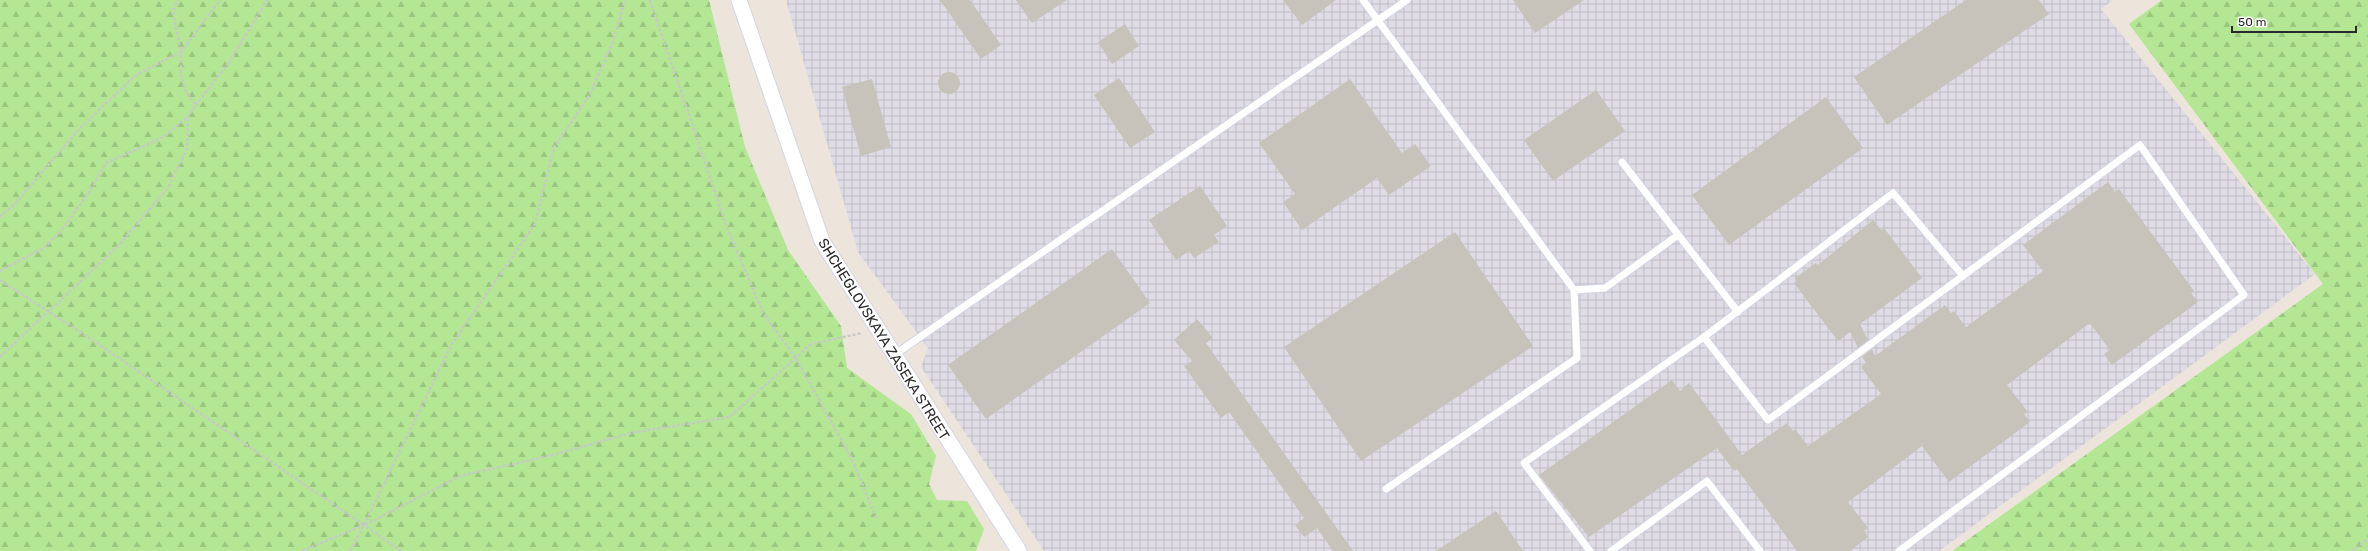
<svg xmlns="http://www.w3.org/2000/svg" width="2368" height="551" viewBox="0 0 2368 551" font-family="Rubik,sans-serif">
	<defs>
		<pattern id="industrial-grid" width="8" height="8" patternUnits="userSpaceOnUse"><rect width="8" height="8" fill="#dfdce5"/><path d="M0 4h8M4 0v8" fill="none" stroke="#c0bdc5"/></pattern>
		<pattern id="forest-firs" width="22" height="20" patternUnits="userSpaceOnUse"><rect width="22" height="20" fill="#b3e794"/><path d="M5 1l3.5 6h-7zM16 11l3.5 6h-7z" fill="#9ac680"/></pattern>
	</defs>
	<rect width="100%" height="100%" fill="#ede5db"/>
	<polygon fill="url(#industrial-grid)" points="786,0 2113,0 2101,9 2315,274 1939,551 1044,551 921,367 928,348 858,252"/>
	<g fill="url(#forest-firs)">
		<polygon points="0,0 709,0 745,147 788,250 841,326 847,368 911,414 936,456 929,484 937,500 967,501 984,529 976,551 0,551"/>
		<polygon points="2162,0 2368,0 2368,551 1952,551 2323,284 2129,24"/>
	</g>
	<g fill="#c8c3ba">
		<polygon points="940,0 970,0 1001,45 981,59"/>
		<polygon points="1016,0 1067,0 1032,23"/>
		<polygon points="1283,0 1336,0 1302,25"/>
		<polygon points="1513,0 1584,0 1535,33"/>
		<polygon points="1966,0 2039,0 2049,14 1887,125 1854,77"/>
		<polygon points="1125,24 1139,46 1112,64 1098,42"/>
		<circle cx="949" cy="83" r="11"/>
		<polygon points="1119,78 1155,132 1130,148 1094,95"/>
		<polygon points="872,79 891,147 861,156 842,87"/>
		<polygon points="1350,79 1402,153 1415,144 1431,166 1389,195 1377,178 1302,230 1283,202 1295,194 1259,143"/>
		<polygon points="1596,90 1625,131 1553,181 1524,140"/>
		<polygon points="1826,97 1863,148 1729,245 1692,195"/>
		<polygon points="2108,182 2115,192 2119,189 2194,291 2191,293 2198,302 2112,365 2104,354 2110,350 2090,323 2007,385 2028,412 2024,414 2030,422 1949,482 1922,446 1848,502 1868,528 1864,531 1868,537 1850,551 1797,551 1737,469 1734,471 1717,448 1589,537 1539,475 1672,380 1680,391 1689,383 1742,455 1787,423 1793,431 1795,429 1808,446 1881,394 1861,367 1866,363 1862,357 1872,349 1875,356 1945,305 1951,313 1954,311 1966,327 2043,271 2023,245"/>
		<polygon points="1200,186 1227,226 1214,235 1219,242 1194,258 1189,251 1176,260 1149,220"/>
		<polygon points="1873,220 1881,230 1884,228 1922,278 1860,324 1868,340 1858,348 1850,332 1838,341 1794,283 1797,281 1795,278 1816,263 1818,265"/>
		<polygon points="1455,232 1533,346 1361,461 1284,347"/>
		<polygon points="1112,249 1150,303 986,419 948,365"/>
		<polygon points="1197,319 1213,338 1206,343 1353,551 1333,551 1317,528 1304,537 1295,525 1304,518 1229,412 1221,418 1184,366 1192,361 1174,340"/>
		<polygon points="1496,511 1523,551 1436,551"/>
	</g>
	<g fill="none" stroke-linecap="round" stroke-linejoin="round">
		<g stroke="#d1d5e4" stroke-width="9">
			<g id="lane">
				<polyline points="1363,0 1574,290 1577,358 1386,489"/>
				<polyline points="1622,162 1738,312"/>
				<polyline points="1574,290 1605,288 1678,235"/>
				<polyline points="1704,337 1768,420 2140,145 2244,295 1899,551"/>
				<polyline points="894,355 1407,0"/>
				<polyline points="1590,551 1524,463 1704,337 1893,193 1963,276"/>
				<polyline points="1611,551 1707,481 1760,551"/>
			</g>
		</g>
		<g stroke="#d1d5e4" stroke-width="17">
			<polyline id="street" points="739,0 822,241 1019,551"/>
		</g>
		<g stroke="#c8c8c8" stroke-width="2.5" stroke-dasharray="3 2" stroke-linecap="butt">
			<polyline points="650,0 727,227 763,313 796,358 852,459 877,520"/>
			<polyline points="196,105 229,63 267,0"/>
			<polyline points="0,217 15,204 80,128 136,75 181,52 173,12 178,0"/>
			<polyline points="0,271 42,249 59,234 92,188 106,163 164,137 188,116 194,109 195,104 186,91 181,75 181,52 220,0"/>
			<polyline points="0,280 103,347 364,525"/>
			<polyline points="0,357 118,246 168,188 187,149 188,116"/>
			<polyline points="365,525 460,476 549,456 631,433 730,417 811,344 862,333"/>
			<polyline points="302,551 364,525 401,551"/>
			<polyline points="350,551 364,525 452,344 535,224 554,147 589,96 613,42 625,0"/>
			<polyline points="2352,551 2368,539"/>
		</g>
		<use href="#lane" stroke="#fff" stroke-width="7"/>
		<use href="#street" stroke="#fff" stroke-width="15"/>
	</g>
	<g text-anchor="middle" stroke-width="3" stroke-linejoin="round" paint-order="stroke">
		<g font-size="14" fill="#2a2a2a" stroke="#fff">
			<text transform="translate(884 339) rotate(58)" y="5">SHCHEGLOVSKAYA ZASEKA STREET</text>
		</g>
	</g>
	<path d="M2232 26v6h124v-6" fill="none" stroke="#2a2a2a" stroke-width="2"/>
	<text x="2238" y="26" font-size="12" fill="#2a2a2a" stroke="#ffffff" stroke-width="3" paint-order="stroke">50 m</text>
</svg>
